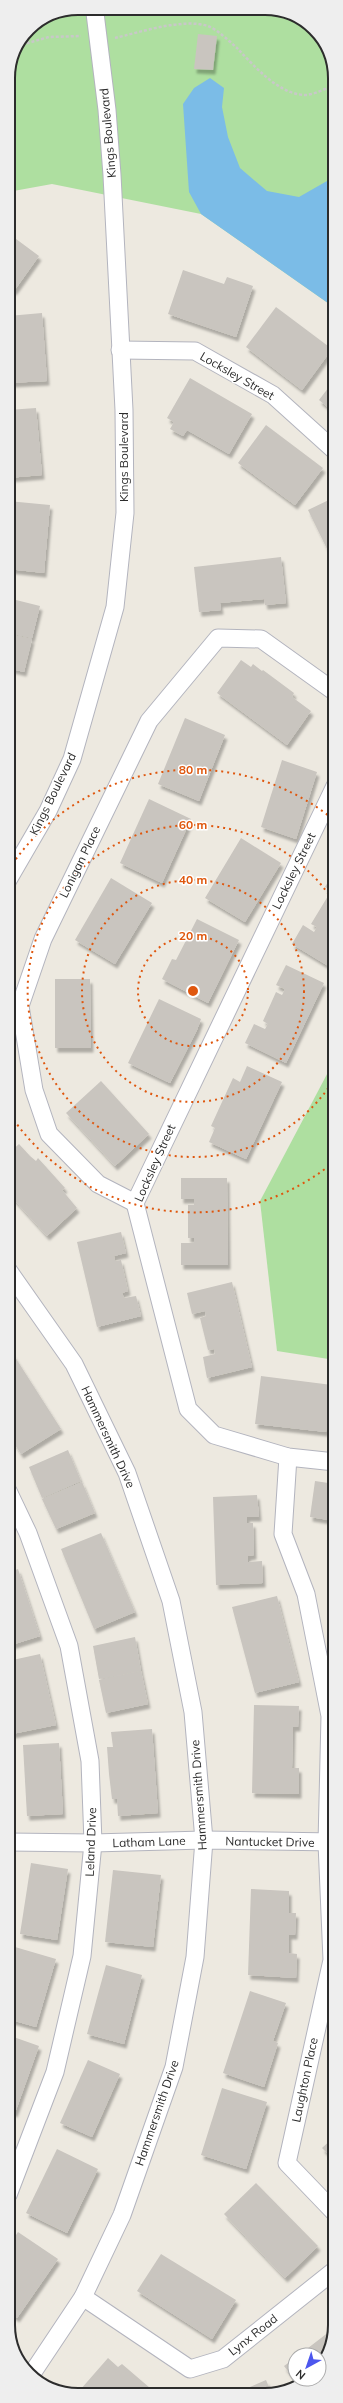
<svg xmlns="http://www.w3.org/2000/svg" width="343" height="2403" viewBox="0 0 343 2403" font-family="Mulish,sans-serif">
	<defs>
		<filter id="shadow"><feDropShadow dx="2.5" dy="4.5" stdDeviation="1" flood-color="#0004"/></filter>
	</defs>
	<rect width="100%" height="100%" fill="#ede9e0"/>
	<g fill="#aedfa0">
		<polygon points="283,10 318,32 335,73 335,308 201,214 52,184 8,192 8,77 13,51 29,28 51,13"/>
		<polygon points="335,1059 335,1360 277,1351 260,1201"/>
	</g>
	<g fill="#7bbce7">
		<polygon points="210,78 224,88 222,107 228,137 240,168 267,191 299,197 327,181 335,168 335,308 201,214 189,192 183,104 194,88"/>
		<polygon points="335,1059 335,1115 327,1074"/>
	</g>
	<g fill="#c9c5bf" filter="url(#shadow)">
		<polygon points="198,34 217,36 213,70 194,69"/>
		<polygon points="12,236 39,256 14,291 8,287 8,242"/>
		<polygon points="183,270 224,284 227,277 253,286 236,337 168,314"/>
		<polygon points="276,307 332,349 302,390 246,347"/>
		<polygon points="42,313 47,381 8,383 8,316"/>
		<polygon points="190,378 252,414 229,454 187,430 183,436 170,429 174,422 167,418"/>
		<polygon points="335,379 335,413 319,400"/>
		<polygon points="36,408 42,475 8,478 8,410"/>
		<polygon points="266,425 323,468 295,505 238,463"/>
		<polygon points="335,497 335,565 308,510"/>
		<polygon points="8,501 50,505 44,573 8,569 8,535 19,536 8,535"/>
		<polygon points="281,557 286,603 265,605 264,599 220,603 221,610 199,612 194,567"/>
		<polygon points="8,598 40,606 32,638 8,633"/>
		<polygon points="8,634 32,639 24,672 8,668"/>
		<polygon points="241,660 251,667 253,664 262,671 263,670 294,693 292,697 311,711 287,745 217,693"/>
		<polygon points="185,718 225,735 199,801 158,784"/>
		<polygon points="282,760 317,772 296,839 261,827"/>
		<polygon points="149,799 191,819 162,883 120,863"/>
		<polygon points="241,838 281,863 245,922 205,898"/>
		<polygon points="335,870 335,893 325,887"/>
		<polygon points="111,878 152,903 115,964 75,940"/>
		<polygon points="328,896 333,899 335,897 335,970 292,944 303,925 314,932 317,927 311,924"/>
		<polygon points="197,919 239,940 208,1003 162,979 172,959 176,960"/>
		<polygon points="286,965 324,983 286,1063 245,1043 254,1024 265,1029 268,1024 263,1021 276,992 282,995 285,989 276,985"/>
		<polygon points="55,979 90,979 91,1048 55,1048"/>
		<polygon points="159,999 201,1019 197,1030 170,1083 128,1063"/>
		<polygon points="247,1066 282,1082 246,1159 209,1142 215,1128 211,1126 233,1078 240,1082"/>
		<polygon points="101,1081 149,1134 115,1166 66,1113"/>
		<polygon points="19,1144 30,1156 36,1161 38,1158 65,1188 62,1190 77,1208 47,1236 8,1193 8,1154"/>
		<polygon points="181,1178 227,1178 228,1265 181,1265 181,1243 194,1243 194,1238 188,1238 188,1205 194,1205 194,1199 181,1199"/>
		<polygon points="121,1232 126,1253 114,1256 115,1261 121,1260 128,1291 122,1293 124,1298 136,1296 141,1316 97,1327 77,1242"/>
		<polygon points="232,1282 252,1367 207,1378 203,1357 215,1354 214,1349 208,1350 200,1318 206,1316 205,1311 192,1314 187,1293"/>
		<polygon points="13,1354 61,1429 21,1454 8,1434 14,1429 8,1420 8,1357"/>
		<polygon points="261,1376 332,1385 326,1432 255,1424"/>
		<polygon points="68,1450 81,1481 42,1498 29,1467"/>
		<polygon points="315,1481 335,1484 335,1521 310,1517"/>
		<polygon points="82,1482 95,1513 56,1529 42,1499"/>
		<polygon points="257,1495 259,1517 247,1517 247,1523 253,1523 254,1555 248,1556 248,1562 262,1561 263,1583 216,1585 213,1497"/>
		<polygon points="101,1533 135,1612 94,1629 61,1549"/>
		<polygon points="18,1569 40,1636 8,1646 8,1573"/>
		<polygon points="277,1596 299,1682 255,1693 232,1607"/>
		<polygon points="135,1637 141,1671 99,1679 93,1646"/>
		<polygon points="40,1654 56,1725 12,1734 8,1717 8,1661"/>
		<polygon points="141,1671 148,1704 106,1713 99,1680"/>
		<polygon points="254,1705 299,1706 298,1727 293,1727 292,1768 299,1768 299,1794 252,1793"/>
		<polygon points="152,1729 158,1813 118,1816 117,1799 112,1799 109,1774 107,1747 113,1747 111,1732"/>
		<polygon points="59,1743 63,1814 27,1816 23,1745"/>
		<polygon points="31,1863 68,1869 57,1940 20,1934"/>
		<polygon points="113,1870 161,1875 153,1947 105,1942"/>
		<polygon points="251,1889 289,1891 289,1913 296,1913 295,1935 289,1935 289,1953 297,1954 296,1978 248,1975"/>
		<polygon points="15,1947 56,1959 36,2027 8,2019 8,1968"/>
		<polygon points="106,1965 142,1975 124,2044 87,2034"/>
		<polygon points="250,1991 286,2003 273,2041 278,2043 264,2087 223,2073"/>
		<polygon points="8,2035 39,2046 15,2113 8,2110"/>
		<polygon points="88,2060 120,2074 92,2137 60,2123"/>
		<polygon points="222,2088 267,2102 246,2169 201,2155"/>
		<polygon points="335,2136 335,2161 322,2148"/>
		<polygon points="57,2149 98,2169 67,2233 26,2213"/>
		<polygon points="256,2183 318,2246 285,2278 224,2214"/>
		<polygon points="18,2232 58,2259 17,2318 8,2312 8,2247"/>
		<polygon points="161,2254 236,2300 212,2339 137,2291"/>
		<polygon points="334,2328 319,2367 319,2355 299,2355"/>
		<polygon points="108,2358 118,2367 122,2364 157,2394 83,2393 80,2390"/>
		<polygon points="295,2358 295,2379 308,2379 299,2386 284,2366"/>
		<polygon points="266,2380 272,2394 245,2395 243,2390"/>
	</g>
	<g fill="none" stroke-linecap="round" stroke-linejoin="round">
		<g stroke="#b3b4be" stroke-width="19">
			<g id="minor">
				<polyline points="120,350 195,351 273,395 335,451"/>
				<polyline points="335,786 135,1203 188,1409 214,1435 288,1457 335,1462"/>
				<polyline points="8,880 48,811 72,759 115,607 125,513 124,410 112,175 107,110 95,13"/>
				<polyline points="135,1203 98,1184 49,1134 34,1090 20,1006 43,939 149,721 218,638 261,639 335,692"/>
				<polyline points="8,1270 74,1364 127,1473 171,1601 193,1712 204,1840 195,1957 174,2067 122,2215 83,2297 31,2375"/>
				<polyline points="288,1457 283,1534 306,1594 330,1716 327,1843 332,1960 287,2163 335,2213"/>
				<polyline points="8,1491 28,1533 69,1646 90,1761 93,1843 82,1956 55,2072 8,2195"/>
				<polyline points="8,1842 93,1843 204,1840 335,1842"/>
				<polyline points="83,2297 190,2369 223,2359 335,2270"/>
			</g>
		</g>
		<g stroke="#c8c8c8" stroke-width="2.5" stroke-dasharray="3 2" stroke-linecap="butt">
			<path d="M115,38C141,32 182,18 208,26C218,30 229,41 237,48C254,66 279,95 306,95C316,94 326,88 335,85"/>
			<polyline points="17,46 49,37 81,36"/>
		</g>
		<use href="#minor" stroke="#fff" stroke-width="17"/>
	</g>
	<g fill="none" stroke="#df570e" stroke-width="2" stroke-dasharray="2 4">
		<circle cx="193" cy="991" r="55"/>
		<circle cx="193" cy="991" r="111"/>
		<path d="M335 1078A166 166 0 1 1 335 904"/>
		<path d="M334 1162A221 221 0 0 1 9 1113M9 869A221 221 0 0 1 334 820"/>
	</g>
	<g text-anchor="middle" stroke-width="3" stroke-linejoin="round" paint-order="stroke">
		<g font-size="12" fill="#2c2c2c" stroke="#fff">
			<text transform="translate(108 133) rotate(-95)" y="4">Kings Boulevard</text>
			<text transform="translate(237 376) rotate(30)" y="4">Locksley Street</text>
			<text transform="translate(124 457) rotate(-90)" y="4">Kings Boulevard</text>
			<text transform="translate(53 794) rotate(-64)" y="4">Kings Boulevard</text>
			<text transform="translate(80 862) rotate(-64)" y="4">Lonigan Place</text>
			<text transform="translate(294 871) rotate(-64)" y="4">Locksley Street</text>
			<text transform="translate(155 1163) rotate(-66)" y="4">Locksley Street</text>
			<text transform="translate(108 1437) rotate(65)" y="4">Hammersmith Drive</text>
			<text transform="translate(199 1795) rotate(-94)" y="4">Hammersmith Drive</text>
			<text transform="translate(91 1842) rotate(-88)" y="4">Leland Drive</text>
			<text transform="translate(149 1842) rotate(-2)" y="4">Latham Lane</text>
			<text transform="translate(270 1842) rotate(1)" y="4">Nantucket Drive</text>
			<text transform="translate(305 2080) rotate(-78)" y="4">Laughton Place</text>
			<text transform="translate(157 2113) rotate(-71)" y="4">Hammersmith Drive</text>
			<text transform="translate(253 2335) rotate(-38)" y="4">Lynx Road</text>
		</g>
	</g>
	<path d="M0 0H343V2403H0ZM78 15H265A63 63 0 0 1 328 78V2325A63 63 0 0 1 265 2388H78A63 63 0 0 1 15 2325V78A63 63 0 0 1 78 15Z" fill="#eee" fill-rule="evenodd"/>
	<path fill="none" stroke="#2c2c2c" stroke-width="2" d="M78 15H265A63 63 0 0 1 328 78V2325A63 63 0 0 1 265 2388H78A63 63 0 0 1 15 2325V78A63 63 0 0 1 78 15Z"/>
	<circle cx="193" cy="991" r="6" fill="#df570e" stroke="#fff" stroke-width="2"/>
	<g font-size="12" text-anchor="middle" font-weight="bold" fill="#df570e" stroke="#fff" stroke-width="3" stroke-linejoin="round" paint-order="stroke">
		<text x="193" y="774">80 m</text>
		<text x="193" y="829">60 m</text>
		<text x="193" y="884">40 m</text>
		<text x="193" y="940">20 m</text>
	</g>
	<g transform="translate(307 2367) rotate(220)"><circle r="19" fill="#ffffff" stroke="#ababab"/>
	<path d="M0-3L7 15L0 10L-7 15Z" fill="#4c56ee"/>
	<text y="-6" font-size="11" font-weight="bold" text-anchor="middle" fill="#2c2c2c">N</text>
	</g>
</svg>
